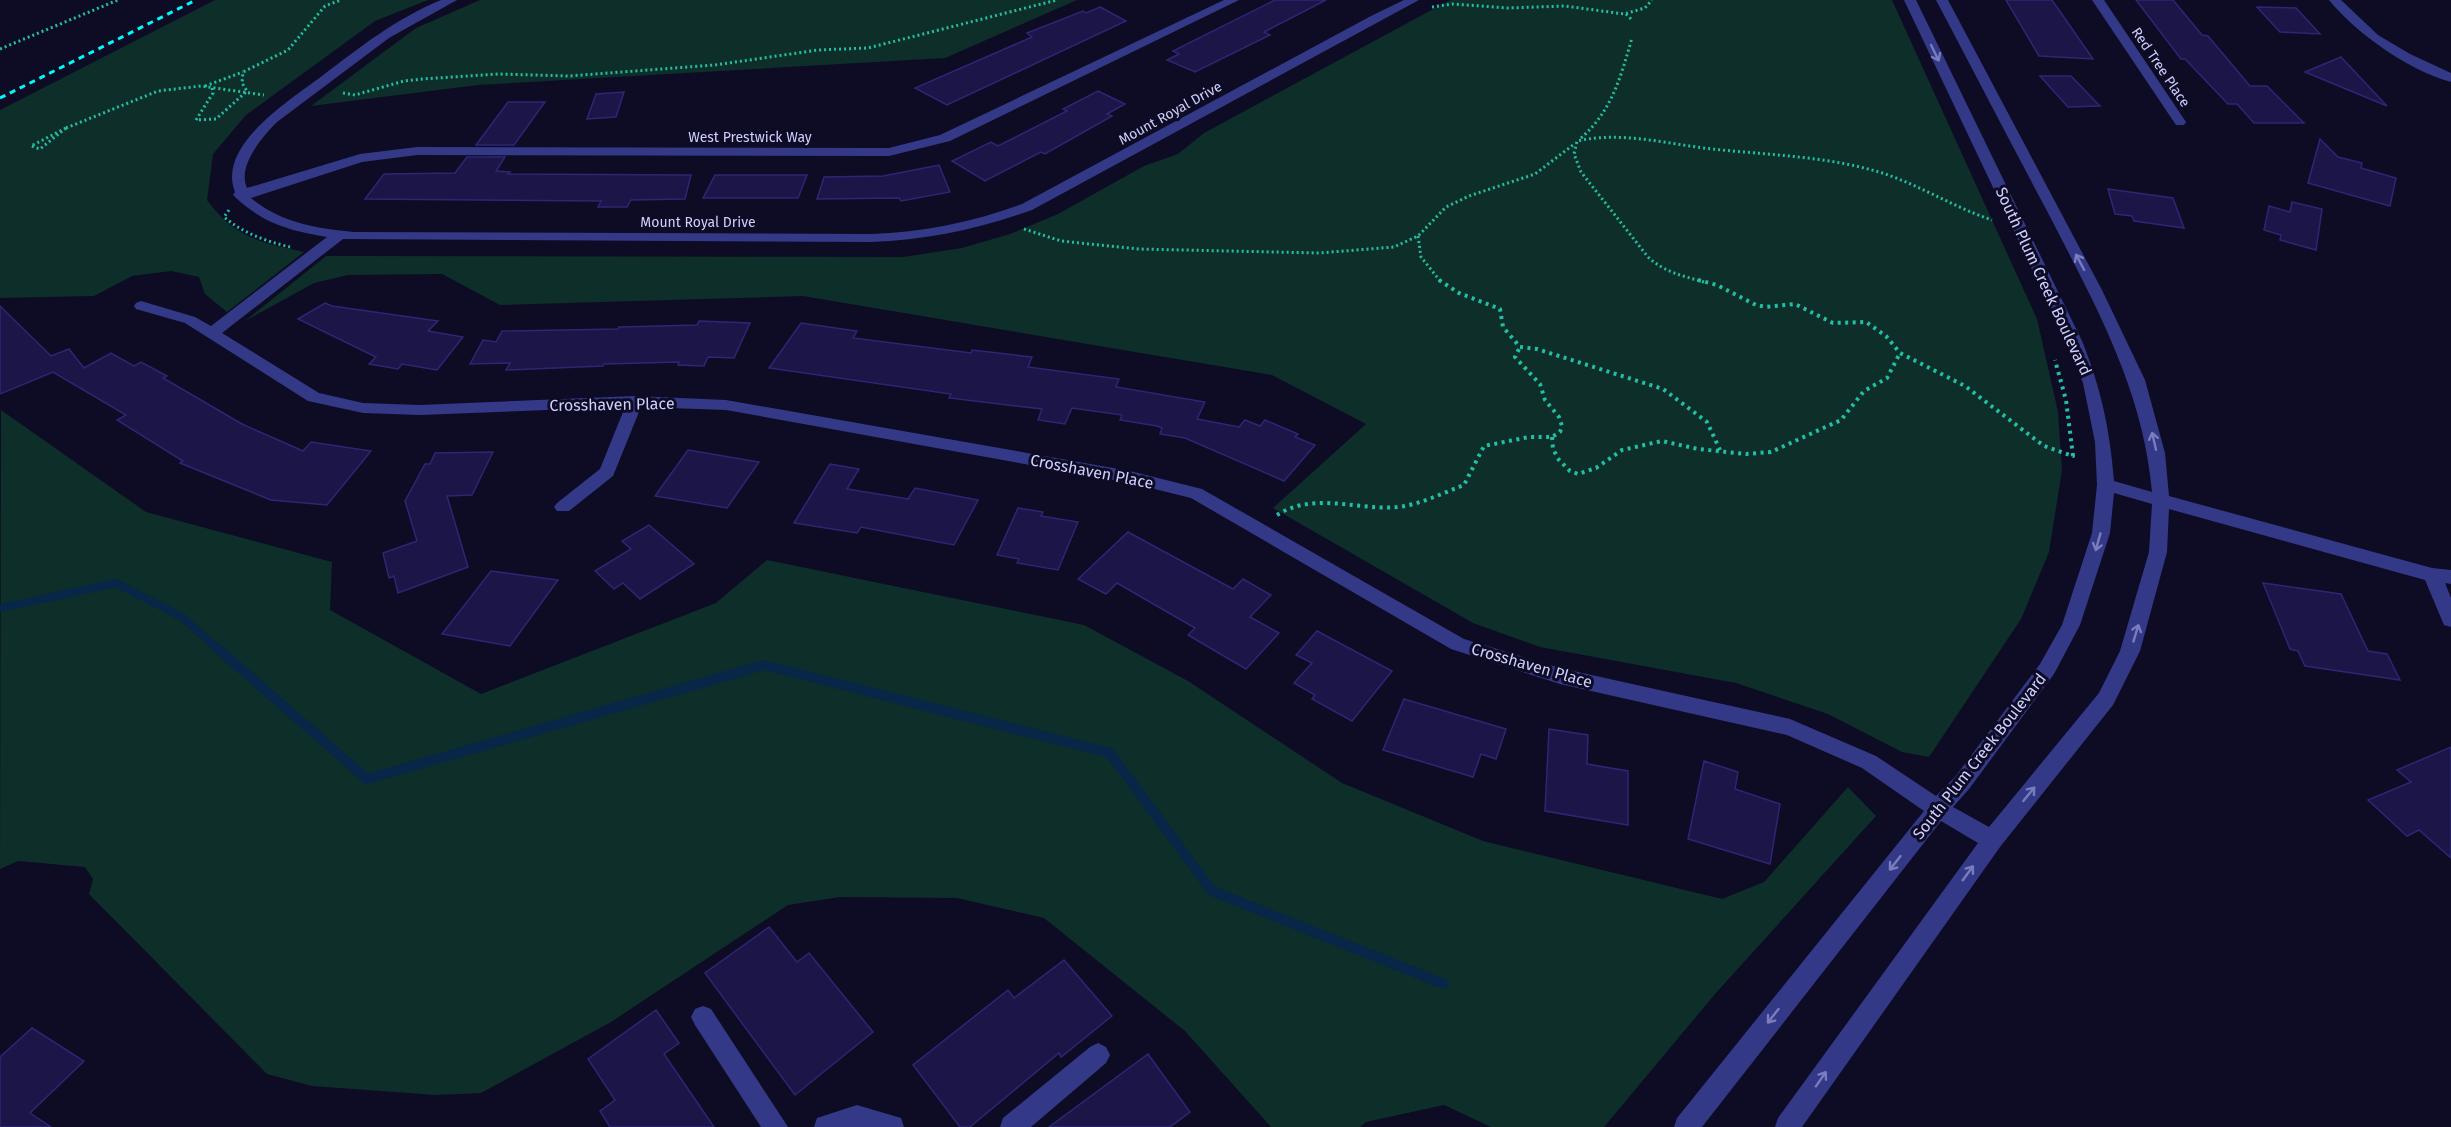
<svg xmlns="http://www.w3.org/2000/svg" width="2451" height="1127" viewBox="0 0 2451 1127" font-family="'Fira Sans',sans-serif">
	<rect width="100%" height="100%" fill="#0d0c24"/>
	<g fill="#0e2e2a">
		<path d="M215,0H428L375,21L246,115L213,154L207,200C234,237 261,243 304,252L227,312L205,294L199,277L171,271L132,276L94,296L0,298V110Z"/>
		<polygon points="480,0 1077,0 945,58 478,85 311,106 416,28"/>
		<polygon points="1450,0 1892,0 2037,319 2058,412 2062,470 2049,552 2021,619 1929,757 1902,752 1828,714 1736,683 1540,647 1473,623 1273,508 1366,424 1272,375 803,296 500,305 442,274 348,275 314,283 245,321 326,256 903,257 962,248 1010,234 1058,214 1144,166 1178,154 1204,133"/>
		<polygon points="1,410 146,512 332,562 330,610 481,694 716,603 767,560 1084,625 1188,681 1342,783 1483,841 1722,899 1764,882 1848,787 1876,816 1715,994 1604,1127 1491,1127 1444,1105 1366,1122 1360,1127 1271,1127 1185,1031 1044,918 957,898 840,897 788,905 611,1022 481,1093 436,1095 312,1086 267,1074 89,894 93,879 85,867 18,861 0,869"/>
	</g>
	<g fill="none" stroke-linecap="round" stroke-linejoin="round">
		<polyline stroke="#072648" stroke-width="8" points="0,608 116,583 182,617 218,649"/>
		<polyline stroke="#072648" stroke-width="10" points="216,647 367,779 764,665 1110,753 1212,891 1444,984"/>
	</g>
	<g fill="#1b1647" stroke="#2d2675" stroke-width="1.5">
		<polygon points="1275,0 1326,0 1264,32 1270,35 1195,72 1167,60 1179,54 1173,51"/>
		<polygon points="2006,0 2052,0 2093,59 2039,56"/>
		<polygon points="2136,0 2173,0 2202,35 2208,36 2250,86 2267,86 2304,123 2254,123 2237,104 2228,104 2185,59 2181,59"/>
		<polygon points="1100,7 1126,21 947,105 915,88 1032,37 1027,33 1083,11 1086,13"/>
		<polygon points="2257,7 2296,8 2320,34 2280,32"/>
		<polygon points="2341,57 2387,106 2305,72"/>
		<polygon points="2040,76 2071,76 2100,106 2068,107"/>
		<polygon points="1098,91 1125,104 1107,114 1112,116 1045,154 1041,152 985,181 952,161 991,142 998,146 1067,111 1063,109"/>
		<polygon points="624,92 616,117 587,119 596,94"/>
		<polygon points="508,102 545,102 514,145 476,145"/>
		<polygon points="2320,139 2338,157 2362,163 2361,168 2396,178 2390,206 2308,183"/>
		<polygon points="467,157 505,157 496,171 510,172 508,174 691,175 685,199 631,200 627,207 598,207 601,201 365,199 384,174 455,173"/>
		<polygon points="939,165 950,192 901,201 899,198 817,199 824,177 883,176"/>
		<polygon points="715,175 807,175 798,198 703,198"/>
		<polygon points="2108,189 2173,198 2184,228 2134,221 2132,216 2115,214"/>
		<polygon points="2292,202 2322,209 2316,250 2280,240 2281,235 2264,230 2269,206 2290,212"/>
		<polygon points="325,303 332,306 438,321 428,331 463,337 437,370 402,364 398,369 369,364 376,357 298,319"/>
		<polygon points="0,306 51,356 69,349 84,368 111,353 134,366 141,362 167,376 163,378 242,424 303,451 311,442 371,451 327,505 271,500 180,463 183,461 117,420 126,415 53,372 0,394"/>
		<polygon points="699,321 750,323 734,358 708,357 704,366 678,365 679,362 604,364 603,366 506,370 510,363 470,364 483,340 496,342 502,331 618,329 619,327 697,325"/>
		<polygon points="801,323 857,331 853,338 971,353 972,350 1032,357 1028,367 1119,379 1116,387 1205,402 1197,419 1239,427 1245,420 1260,426 1265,420 1298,434 1295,437 1315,445 1284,481 1185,438 1160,434 1162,428 1157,426 1120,420 1122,415 1072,408 1065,424 1038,420 1042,409 949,398 951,394 769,368"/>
		<polygon points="688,450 759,462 727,508 655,496"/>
		<polygon points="493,452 472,495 447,496 468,567 398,593 394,576 389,578 383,553 417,541 405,501 425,464 430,464 435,453"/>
		<polygon points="830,464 859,469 847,489 908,499 915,488 978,500 954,545 861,527 857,533 794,523"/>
		<polygon points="1018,508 1043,512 1041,516 1078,522 1058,570 1017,563 1019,559 997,555"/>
		<polygon points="649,525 694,564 640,599 623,583 614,589 595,571 631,549 622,541"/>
		<polygon points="1128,532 1233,589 1243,579 1271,595 1250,617 1279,633 1246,669 1188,635 1195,628 1117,583 1106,594 1078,579"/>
		<polygon points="491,571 558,580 510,646 442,634"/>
		<polygon points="2263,583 2341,594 2368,651 2387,654 2400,680 2305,666 2298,651 2290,649"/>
		<polygon points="1317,631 1392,671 1352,721 1312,699 1315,695 1294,683 1312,663 1296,655"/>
		<polygon points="1404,699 1506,729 1496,759 1481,754 1473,777 1383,750"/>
		<polygon points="1549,729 1588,735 1587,764 1628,771 1628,825 1545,811"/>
		<polygon points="2451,747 2451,858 2419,830 2407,836 2368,800 2411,782 2397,770"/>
		<polygon points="1704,761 1738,772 1735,789 1780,804 1770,864 1688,839"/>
		<polygon points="769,927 797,962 809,953 873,1032 795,1095 705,973"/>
		<polygon points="1064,960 1112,1016 1061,1057 1059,1053 970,1127 960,1127 913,1065 1008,990 1014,998"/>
		<polygon points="656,1010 679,1043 664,1054 714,1127 610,1127 600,1111 615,1100 588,1059"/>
		<polygon points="32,1028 84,1061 30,1113 51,1127 0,1127 0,1057"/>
		<polygon points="1148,1054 1190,1112 1170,1127 1049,1127"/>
	</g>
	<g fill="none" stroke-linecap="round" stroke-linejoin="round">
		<g stroke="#23bfa4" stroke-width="3" stroke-dasharray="2 3" stroke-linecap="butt">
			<polyline points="1432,7 1453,4 1508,8 1565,6 1624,14 1645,8 1652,0"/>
			<polyline points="1626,14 1632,20"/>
			<polyline points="0,49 118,0"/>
			<polyline points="205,86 243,72"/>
			<polyline points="212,88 213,93 196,120 216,119 247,91 242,83 243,72 288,50 325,6 341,0"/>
			<polyline points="343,93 355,95 404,81 422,79 498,74 569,76 715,65 818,50 868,48 1057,0"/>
			<polygon points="66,128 40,149 31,146"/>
			<polyline points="66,128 158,91 201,86 264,95"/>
			<path d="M1581,138C1612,111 1621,76 1632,38"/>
			<path d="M229,210L224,217C243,233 265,241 290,247"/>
			<polyline points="1024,229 1061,241 1138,249 1319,253 1394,247 1418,236 1446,207 1469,196 1535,174 1573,145"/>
			<polyline points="1418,236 1421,257 1441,282"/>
			<path d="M1704,282C1683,276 1664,272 1648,257L1581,172L1574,154L1577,141C1623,131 1666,144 1712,149C1768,155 1825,156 1879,172C1918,184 1953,207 1992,220"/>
		</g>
		<g stroke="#23bfa4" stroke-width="4" stroke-dasharray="3 4.5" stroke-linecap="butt">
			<polyline points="1439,280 1459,293 1500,309 1503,327 1520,347"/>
			<polyline points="1698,280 1717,285 1756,305 1766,307 1795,304 1833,323 1866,322 1886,336 1900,353 1965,386 2044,446 2073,456 2066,400 2055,360"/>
			<polyline points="1520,347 1537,349 1663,389 1707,422 1720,450"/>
			<polyline points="1552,437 1553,449 1559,460 1570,471 1578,474 1596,468 1622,450 1662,441 1698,449 1746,454 1771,452 1841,420 1864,391 1887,378 1900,353"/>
			<path d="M1277,515C1315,491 1357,511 1399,507C1421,504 1443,493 1464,485L1484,446L1529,437H1552L1560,432L1562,426L1559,417L1545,400L1540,384L1515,357L1520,347"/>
		</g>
		<g fill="#333987" fill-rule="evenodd">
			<path d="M441,0H457L389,38L277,122C262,137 237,166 247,188L360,154L417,147L889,148L940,135L1224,0H1239L950,141L889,156L417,155L362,162L251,198C281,223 316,228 354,232L871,234C924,232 973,222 1022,204L1371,16L1404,0H1419L1032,210C979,229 927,240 871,242L343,239L222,333L319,393L363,403L420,405L635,396L726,400L1130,471L1202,489L1464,639L1560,668L1790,719L1876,756L1936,796L1955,777L2040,664L2062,625L2092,533L2097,485L2095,442L2083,383L2066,341L1904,0H1916L2082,341C2101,388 2110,430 2114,481L2152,492C2143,387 2093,301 2046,209C2009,140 1973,70 1936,0H1948L2102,290L2145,380L2165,453L2169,496L2432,568L2451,570V584L2445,583L2451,598V627L2444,625L2425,580L2169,509L2167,552L2140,651L2113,705L2000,847L1802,1127H1775L1778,1118L1978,843L1941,821L1702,1127H1674L1677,1118L1924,811L1862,768L1787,735L1560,684L1451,649L1191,498L1130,483L726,410L641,407L613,476L569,511H557L554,507L557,503L600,469L625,407L420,415L363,413L308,401L185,323L136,309L134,306L136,303L141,301L195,317L211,326L327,237C287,230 262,223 233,195L235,192C216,145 292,99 322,76C360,47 397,18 441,0ZM2114,493L2152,504L2149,552L2120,651L2099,693L1989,827L1953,807L1969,789L2054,674L2080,625L2110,533Z"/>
			<polygon points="2092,0 2104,0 2186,122 2184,125 2176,125"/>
			<path d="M2329,0H2341L2378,35L2410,54L2451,73V82C2408,70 2357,34 2329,0Z"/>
			<polygon points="703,1006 711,1009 788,1127 761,1127 695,1025 691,1017 695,1009"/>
			<polygon points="1098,1043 1106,1047 1110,1055 1106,1063 1031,1127 1000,1127 1003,1118 1090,1047"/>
			<polygon points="857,1105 901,1118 904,1127 814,1127 817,1118"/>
		</g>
		<polyline stroke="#00faf7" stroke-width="3" stroke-dasharray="6 5" stroke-linecap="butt" points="0,98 196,0"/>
	</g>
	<defs><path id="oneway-shaft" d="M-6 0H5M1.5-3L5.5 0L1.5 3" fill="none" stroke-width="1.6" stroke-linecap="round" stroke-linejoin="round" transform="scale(1.5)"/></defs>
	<g stroke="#797cbd">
		<use href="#oneway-shaft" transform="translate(1935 53) rotate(64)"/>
		<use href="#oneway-shaft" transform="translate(2080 262) rotate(-118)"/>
		<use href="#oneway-shaft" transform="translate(2154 441) rotate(-103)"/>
		<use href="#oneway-shaft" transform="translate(2098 542) rotate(106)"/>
		<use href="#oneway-shaft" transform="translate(2136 633) rotate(-73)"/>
		<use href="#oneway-shaft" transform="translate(2029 794) rotate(-51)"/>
		<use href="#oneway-shaft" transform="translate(1895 863) rotate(128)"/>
		<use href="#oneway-shaft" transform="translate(1968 873) rotate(-54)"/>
		<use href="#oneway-shaft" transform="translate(1773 1016) rotate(128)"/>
		<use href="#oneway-shaft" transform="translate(1821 1079) rotate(-55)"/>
	</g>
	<g text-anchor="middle" stroke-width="6" stroke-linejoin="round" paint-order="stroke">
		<g font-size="14" fill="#cfcfff" stroke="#0d0c24">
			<text transform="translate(2161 67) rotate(56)" y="5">Red Tree Place</text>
			<text transform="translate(1170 113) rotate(-29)" y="5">Mount Royal Drive</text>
			<text x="750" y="142">West Prestwick Way</text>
			<text x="698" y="227">Mount Royal Drive</text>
		</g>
		<g font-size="16" fill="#cfcfff" stroke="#0d0c24">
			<text transform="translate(2044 281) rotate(65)" y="6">South Plum Creek Boulevard</text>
			<text transform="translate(612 404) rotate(-1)" y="6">Crosshaven Place</text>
			<text transform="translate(1092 471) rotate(11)" y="6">Crosshaven Place</text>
			<text transform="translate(1532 665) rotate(16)" y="6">Crosshaven Place</text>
			<text transform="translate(1979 756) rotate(-52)" y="6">South Plum Creek Boulevard</text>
		</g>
	</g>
</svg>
